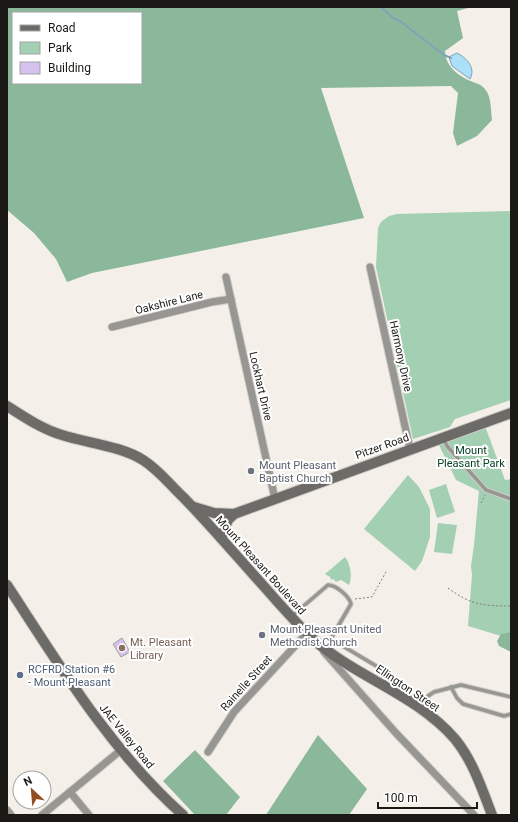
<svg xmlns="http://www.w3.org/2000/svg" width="518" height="822" viewBox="0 0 518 822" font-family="Roboto,sans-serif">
	<rect width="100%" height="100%" fill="#f4f0e9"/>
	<g fill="#a3cfb2">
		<polygon points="511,211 511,400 455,419 450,427 413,439 376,267 378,228 381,222 389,216 397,214"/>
		<polygon points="485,426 505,480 511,479 511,639 468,626 472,575 471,566 474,545 479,491 456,480 438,443"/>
		<polygon points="408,475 419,487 430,509 430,537 422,561 415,571 364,529"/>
		<polygon points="446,484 455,512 437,518 429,490"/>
		<polygon points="438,523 457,525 452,554 434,552"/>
		<path d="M345,557C350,563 353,577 349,585L341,580L336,582L333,579L331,580L330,577L325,574Z"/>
	</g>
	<g fill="#8bb89b" fill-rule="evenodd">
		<path d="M7,7H472L457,11L463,38L445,51C445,64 455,73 466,79C475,84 481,82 487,92C491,99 491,111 492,120L477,136L457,146L453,133L458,93L451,86L321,88L364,218L92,273L67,282L56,259L34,233L7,210ZM13,13H141V83H13Z"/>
		<polygon points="511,632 511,652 499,646 497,641 501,634"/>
		<polygon points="318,735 367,789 349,815 266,815"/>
		<polygon points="195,750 240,797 226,815 195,815 163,781"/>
	</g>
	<path fill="#acdff9" stroke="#80a4b5" d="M457,53C467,58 476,68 470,79L452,66L449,57Z"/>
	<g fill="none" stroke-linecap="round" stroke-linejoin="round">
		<polyline stroke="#80a4b5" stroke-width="2" points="381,7 393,18 400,21 444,55 451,58"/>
	</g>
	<polygon fill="#d5c1ed" stroke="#a3a0a6" points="122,638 130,652 121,657 113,644"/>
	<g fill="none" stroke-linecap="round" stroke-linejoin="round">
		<g stroke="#d1cec7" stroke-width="5.5">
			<g id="lane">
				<polyline points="443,438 447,446 486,490 511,499"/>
				<path d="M292,616L328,585C336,585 349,596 351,604L326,647"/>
				<polyline points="331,639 383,670 387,678 386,685"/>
				<polyline points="451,687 457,698 463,704 504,716 511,714"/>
				<polyline points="418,707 428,696 434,692 461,685 511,697"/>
			</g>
		</g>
		<g stroke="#d1cec7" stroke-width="9">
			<g id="street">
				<polyline points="370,267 410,449"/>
				<polyline points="226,277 275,499"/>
				<polyline points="112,327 212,302 231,299"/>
				<polyline points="324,652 395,732 474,815"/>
				<polyline points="208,752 234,712 307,633"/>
				<polyline points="70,792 89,815"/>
				<polyline points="7,810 11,815"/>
				<polyline points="42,815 121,750"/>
			</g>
		</g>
		<g stroke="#d1cec7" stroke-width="12">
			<g id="secondary">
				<path d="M7,406C24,417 42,429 62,435C87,443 121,446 143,460C159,470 171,486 184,498C213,528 240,560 268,591C282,607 297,624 313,639C355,677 416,694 455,739C473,761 482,789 492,815"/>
				<polyline points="194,507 214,513 234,514 511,413"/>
				<polyline points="221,538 228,520 234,514"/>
				<path d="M7,585C60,666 110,750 183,815"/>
			</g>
		</g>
		<g stroke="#817f7a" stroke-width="1" stroke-dasharray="2 2" stroke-linecap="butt">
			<polyline points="441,463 455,462"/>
			<polyline points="481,503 485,495"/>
			<path d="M448,588C471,605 483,606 511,606"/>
			<polyline points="355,599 372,597 387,570"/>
		</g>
		<use href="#lane" stroke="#979693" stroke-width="3.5"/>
		<use href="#street" stroke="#979693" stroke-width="7"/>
		<use href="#secondary" stroke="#6c6b67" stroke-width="10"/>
	</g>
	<g fill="#6b7280" stroke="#fff" stroke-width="1.5">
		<circle cx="251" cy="471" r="4"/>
		<circle cx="262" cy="635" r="4"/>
	</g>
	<circle fill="#8d6e63" stroke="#fff" stroke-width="1.5" cx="122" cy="648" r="4"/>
	<circle fill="#5c6f8a" stroke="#fff" stroke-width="1.5" cx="20" cy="675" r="4"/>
	<g text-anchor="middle" stroke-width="4" stroke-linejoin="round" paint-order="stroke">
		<g font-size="11" fill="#1a1916" stroke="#fff">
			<text transform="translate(169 302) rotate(-14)" y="4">Oakshire Lane</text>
			<text transform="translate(401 356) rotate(78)" y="4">Harmony Drive</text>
			<text transform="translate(261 386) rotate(77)" y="4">Lockhart Drive</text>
			<text transform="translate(382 446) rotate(-20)" y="4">Pitzer Road</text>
			<text transform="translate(261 565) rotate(48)" y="4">Mount Pleasant Boulevard</text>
			<text transform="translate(246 683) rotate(-48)" y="4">Rainelle Street</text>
			<text transform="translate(408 688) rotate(34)" y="4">Ellington Street</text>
			<text transform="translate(127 736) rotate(51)" y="4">JAE Valley Road</text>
		</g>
		<g font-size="11" fill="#084125" stroke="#fff">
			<text x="471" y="454">Mount<tspan x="471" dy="13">Pleasant Park</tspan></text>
		</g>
		<g font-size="11" fill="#5b616d" stroke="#fff" text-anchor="start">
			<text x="259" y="469">Mount Pleasant<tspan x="259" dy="13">Baptist Church</tspan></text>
			<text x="270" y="633">Mount Pleasant United<tspan x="270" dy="13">Methodist Church</tspan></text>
		</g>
		<g font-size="11" fill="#785e54" stroke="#fff" text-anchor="start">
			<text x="130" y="646">Mt. Pleasant<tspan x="130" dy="13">Library</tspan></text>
		</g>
		<g font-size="11" fill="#4e5e75" stroke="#fff" text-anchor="start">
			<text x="28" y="673">RCFRD Station #6<tspan x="28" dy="13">- Mount Pleasant</tspan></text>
		</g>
	</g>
	<rect width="518" height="822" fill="none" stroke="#1a1916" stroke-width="16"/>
	<rect x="12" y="12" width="130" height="72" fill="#ffffff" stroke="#a3a3a2"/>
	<rect x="20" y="25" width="20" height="6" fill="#6c6b67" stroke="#a3a3a2"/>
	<text x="48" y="32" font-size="12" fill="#1a1916">Road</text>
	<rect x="20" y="42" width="20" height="12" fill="#a3cfb2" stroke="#a3a3a2"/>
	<text x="48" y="52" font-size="12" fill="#1a1916">Park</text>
	<rect x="20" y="62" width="20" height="12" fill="#d5c1ed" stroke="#a3a3a2"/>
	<text x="48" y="72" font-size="12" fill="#1a1916">Building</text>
	<g transform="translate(32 790) rotate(334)"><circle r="19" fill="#ffffff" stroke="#a3a3a2"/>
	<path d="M0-3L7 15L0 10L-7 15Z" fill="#914e1f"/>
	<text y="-6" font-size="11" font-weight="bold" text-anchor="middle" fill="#1a1916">N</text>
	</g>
	<path d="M378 802v6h99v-6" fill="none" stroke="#1a1916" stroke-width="2"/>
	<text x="384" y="802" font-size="12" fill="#1a1916" stroke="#ffffff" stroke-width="3" paint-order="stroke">100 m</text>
</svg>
